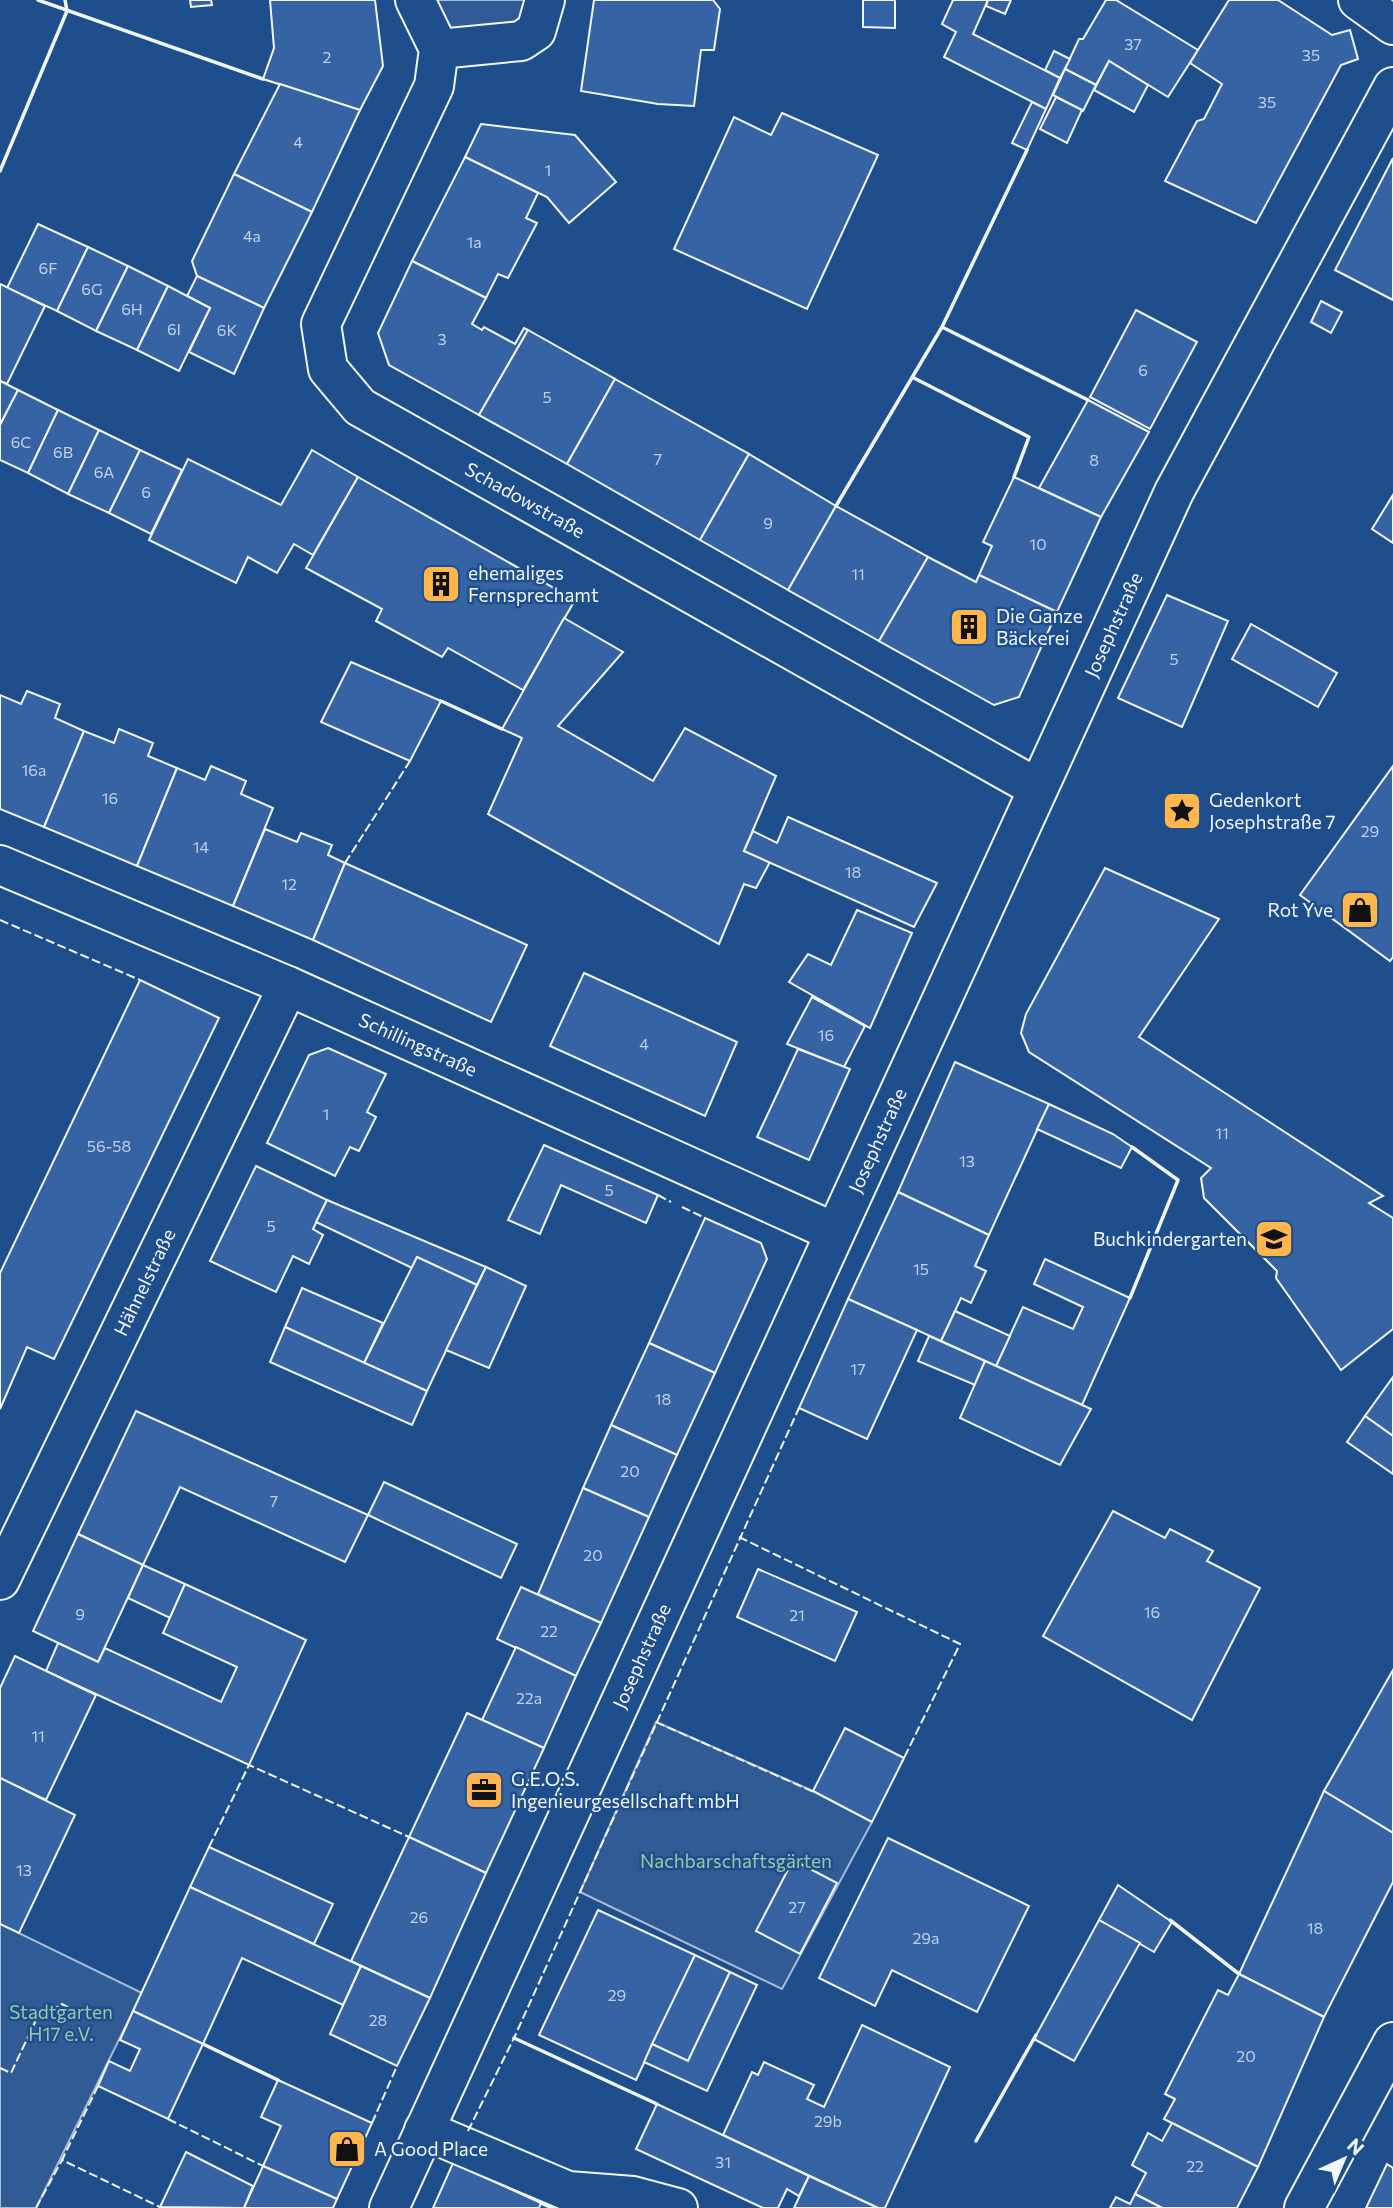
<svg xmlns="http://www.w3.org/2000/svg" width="1393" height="2208" viewBox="0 0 1393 2208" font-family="Commissioner,sans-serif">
	<rect width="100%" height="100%" fill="#1f4e8c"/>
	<g fill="#305b95" stroke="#a8bbd7" stroke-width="2">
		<polygon points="415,0 545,0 543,14 439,49"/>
		<polygon points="656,1722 813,1791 872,1822 782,1989 580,1892"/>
		<polygon points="0,1924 142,1993 36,2208 0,2208"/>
	</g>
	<g fill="#3563a3" stroke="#f2f6ff" stroke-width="2">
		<polygon points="190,0 211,0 212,5 191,7"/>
		<polygon points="270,0 375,0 383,66 360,110 263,79 274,48"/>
		<polygon points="594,0 713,0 720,9 714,50 701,50 694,106 658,104 581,91"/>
		<polygon points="863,0 895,0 895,28 863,27"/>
		<polygon points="953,0 988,0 973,34 1060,78 1046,109 944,57 956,32 942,24"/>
		<polygon points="988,0 1011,0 1005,14 986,6"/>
		<polygon points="1106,0 1116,0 1198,50 1168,97 1109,61 1096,85 1065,69 1079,39 1083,39"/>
		<polygon points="1229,0 1278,0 1332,35 1350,30 1358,59 1341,65 1256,223 1165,181 1197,121 1204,119 1222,84 1190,63"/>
		<polygon points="1054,51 1070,59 1060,78 1045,70"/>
		<polygon points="1109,61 1148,85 1134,112 1094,90"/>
		<polygon points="1065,69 1096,85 1083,111 1053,95"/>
		<polygon points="280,84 360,110 312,212 234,174"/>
		<polygon points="1056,97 1082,110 1067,143 1040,129"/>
		<polygon points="1032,102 1046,109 1027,150 1012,143"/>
		<polygon points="782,113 878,155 807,309 674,249 734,117 771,135"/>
		<polygon points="481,124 575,135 616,182 569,223 547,197 465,157"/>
		<polygon points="465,157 538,193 526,218 537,223 508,278 498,274 486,298 412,261"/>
		<polygon points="1393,158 1393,300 1335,270"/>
		<polygon points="234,174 312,212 264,308 197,276 192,261"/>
		<polygon points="38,224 88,247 57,311 7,288"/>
		<polygon points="88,247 128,266 96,331 57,311"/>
		<polygon points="412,261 486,298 472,324 482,330 484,327 515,344 524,328 528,330 479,415 389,365 378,333"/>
		<polygon points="128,266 168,286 137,350 96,331"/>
		<polygon points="197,276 264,308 234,374 189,352 210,308 187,296"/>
		<polygon points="0,284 45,306 7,384 0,381"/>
		<polygon points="168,286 210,308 179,371 137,350"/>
		<polygon points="1321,301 1342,312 1331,333 1311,322"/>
		<polygon points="1136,310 1197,342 1150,429 1090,397"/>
		<polygon points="528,330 615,379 567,464 479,415"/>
		<polygon points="615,379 749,454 700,540 567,464"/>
		<polygon points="0,381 18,390 0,425"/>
		<polygon points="18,390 58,410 28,473 0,460 0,425"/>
		<polygon points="1088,400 1149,432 1101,517 1039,488"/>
		<polygon points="58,410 99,430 68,494 28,473"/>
		<polygon points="99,430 140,450 109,513 68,494"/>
		<polygon points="140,450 182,470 151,534 109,513"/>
		<polygon points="312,450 358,477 313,555 294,544 277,573 248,557 236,583 149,540 188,459 281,505"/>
		<polygon points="749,454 836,506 788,590 700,540"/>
		<polygon points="358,477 575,600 523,690 448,648 442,657 376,621 382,609 306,568"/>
		<polygon points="1014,477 1101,517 1057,612 979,575 992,546 983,542"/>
		<polygon points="1393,495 1393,543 1372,529"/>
		<polygon points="836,506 928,557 879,641 788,590"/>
		<polygon points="928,557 976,582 979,575 1057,612 1019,697 994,705 879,641"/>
		<polygon points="1167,595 1228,621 1182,727 1118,698"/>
		<polygon points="564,618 623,652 558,726 653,781 685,728 776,776 744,851 770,862 756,888 744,884 719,944 488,814 522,738 502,729"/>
		<polygon points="1251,624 1337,673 1318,707 1232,659"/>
		<polygon points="351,662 441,701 410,761 321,722"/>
		<polygon points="27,691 60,704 55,718 84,731 44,827 0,809 0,695 21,704"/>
		<polygon points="119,729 153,743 148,756 177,768 137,866 44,827 84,731 114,743"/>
		<polygon points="211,766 246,781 241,794 273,808 233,906 137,866 177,768 205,780"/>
		<polygon points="1393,766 1393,957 1390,961 1300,895"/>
		<polygon points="788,817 937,883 914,927 744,851 753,831 777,843"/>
		<polygon points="265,829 297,842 301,833 332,845 328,855 345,863 313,940 233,906"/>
		<polygon points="345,863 527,945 491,1022 313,940"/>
		<polygon points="1105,868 1219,919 1139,1037 1383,1196 1369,1203 1393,1218 1393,1329 1341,1370 1276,1278 1277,1271 1204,1198 1201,1178 1211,1168 1029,1052 1021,1033 1026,1014"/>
		<polygon points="857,910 912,933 870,1028 789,982 808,954 831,965"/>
		<polygon points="584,973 737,1042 705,1116 550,1046"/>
		<polygon points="140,980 219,1018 54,1359 27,1347 0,1409 0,1273"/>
		<polygon points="812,997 865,1026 844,1067 787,1044"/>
		<polygon points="328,1048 386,1074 367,1112 376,1117 359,1151 350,1147 335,1176 267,1143 309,1055"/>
		<polygon points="798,1049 850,1069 809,1160 757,1137"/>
		<polygon points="955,1062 1049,1104 989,1235 898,1192"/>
		<polygon points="1049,1104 1113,1134 1132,1147 1121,1168 1037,1129"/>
		<polygon points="544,1145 658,1195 646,1223 561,1185 540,1234 508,1220"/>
		<polygon points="256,1166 327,1200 313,1229 323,1235 309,1264 293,1256 276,1292 210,1261"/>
		<polygon points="898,1192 989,1235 975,1266 986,1271 971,1303 961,1298 941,1341 848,1299"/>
		<polygon points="327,1200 486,1267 477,1285 417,1257 412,1268 316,1222"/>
		<polygon points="705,1218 761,1243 767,1259 715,1373 649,1343"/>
		<polygon points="417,1257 477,1285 427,1391 364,1363"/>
		<polygon points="1045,1259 1130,1298 1082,1405 996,1366 1023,1307 1073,1329 1083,1307 1034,1284"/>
		<polygon points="486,1267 526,1286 489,1368 446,1350"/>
		<polygon points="302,1288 383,1323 364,1363 285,1327"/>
		<polygon points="848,1299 917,1330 867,1439 799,1408"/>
		<polygon points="955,1311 1010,1336 996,1366 941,1341"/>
		<polygon points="285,1327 427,1391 412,1425 270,1362"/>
		<polygon points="929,1336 985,1361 975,1385 918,1361"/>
		<polygon points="649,1343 715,1373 677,1455 611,1425"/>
		<polygon points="985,1361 1091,1409 1060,1465 960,1418"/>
		<polygon points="1393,1377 1393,1436 1365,1416"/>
		<polygon points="136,1411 368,1515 345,1562 180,1487 143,1565 78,1534"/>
		<polygon points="1365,1416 1393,1436 1393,1474 1347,1442"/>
		<polygon points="611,1425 677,1455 649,1517 583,1488"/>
		<polygon points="384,1482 517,1544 501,1578 368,1515"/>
		<polygon points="583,1488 649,1517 601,1623 538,1594"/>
		<polygon points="1113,1511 1165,1538 1170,1529 1213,1551 1207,1561 1260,1588 1192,1720 1043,1636"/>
		<polygon points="78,1534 143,1565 98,1662 33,1631"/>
		<polygon points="143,1565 185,1584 170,1618 128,1598"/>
		<polygon points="758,1569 857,1612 835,1661 737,1617"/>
		<polygon points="185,1584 306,1640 249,1765 46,1671 58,1643 98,1662 105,1648 221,1702 237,1667 163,1633"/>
		<polygon points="521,1587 601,1623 576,1676 497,1639"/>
		<polygon points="516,1647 576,1676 544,1748 482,1720"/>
		<polygon points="15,1656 96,1695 46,1800 0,1778 0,1688"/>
		<polygon points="1393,1670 1393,1833 1324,1791"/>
		<polygon points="467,1713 544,1748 486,1873 409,1837"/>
		<polygon points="845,1728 904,1758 872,1822 813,1791"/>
		<polygon points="0,1778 75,1815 19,1933 0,1924"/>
		<polygon points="1324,1791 1393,1833 1393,1882 1324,2017 1239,1974"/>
		<polygon points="409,1837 486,1873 430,1998 351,1961"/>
		<polygon points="888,1838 1029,1906 977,2012 892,1970 875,2006 819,1978"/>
		<polygon points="209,1847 333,1904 314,1944 190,1887"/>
		<polygon points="793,1860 837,1883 800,1954 756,1931"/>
		<polygon points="1118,1885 1172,1922 1154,1952 1099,1920"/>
		<polygon points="190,1887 361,1966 343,2005 242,1958 203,2044 133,2011"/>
		<polygon points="598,1910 695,1955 636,2080 539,2035"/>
		<polygon points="1099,1920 1140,1943 1074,2061 1034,2039"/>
		<polygon points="695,1955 730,1972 688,2061 652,2044"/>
		<polygon points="361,1966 430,1998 397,2066 330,2034"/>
		<polygon points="730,1972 757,1985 707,2091 644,2062 652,2044 688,2061"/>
		<polygon points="1239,1974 1324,2017 1258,2167 1164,2119 1175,2099 1165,2094 1218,1990 1228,1995"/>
		<polygon points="133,2011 203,2044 168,2119 98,2086 109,2061 130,2071 140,2049 120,2040"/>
		<polygon points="862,2025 950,2067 885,2208 878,2208 723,2135 752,2072 758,2075 764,2062 814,2085 807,2099 824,2107"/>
		<polygon points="278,2080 372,2123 337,2199 263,2166 281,2126 261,2117"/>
		<polygon points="657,2104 809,2176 799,2196 787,2189 778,2208 763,2208 636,2149"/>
		<polygon points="1172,2123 1258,2167 1237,2208 1162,2208 1135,2194 1146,2173 1132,2165 1148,2133 1162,2141"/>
		<polygon points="186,2152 253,2186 244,2208 160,2207"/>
		<polygon points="453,2163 541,2203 539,2208 433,2208"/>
		<polygon points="1387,2164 1393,2168 1393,2208 1366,2208"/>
		<polygon points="263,2166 337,2199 333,2208 244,2208"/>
		<polygon points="809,2176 878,2208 794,2208"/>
		<polygon points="1135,2194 1162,2208 1110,2208 1116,2197 1130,2204"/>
	</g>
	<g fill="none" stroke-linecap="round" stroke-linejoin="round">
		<g stroke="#f2f6ff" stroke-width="42">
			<g id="minor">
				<path id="s1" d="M415,0L439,49L434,86L321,324L328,369L360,407L1037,788"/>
				<polyline points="439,49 521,41 536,31 545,0"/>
				<path id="s2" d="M0,865L288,986L834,1232"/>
				<path id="s3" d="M0,1580L288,986"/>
				<polyline points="424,2130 568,2191 633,2196 678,2208"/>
				<path id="s4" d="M389,2208L1174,492L1393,87"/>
				<polyline points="1304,2208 1393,2042"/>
			</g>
		</g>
		<g stroke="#f2f6ff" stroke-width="42">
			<polyline id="major" points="1358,0 1393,25"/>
		</g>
		<use href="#minor" stroke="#1f4e8c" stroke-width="38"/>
		<use href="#major" stroke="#1f4e8c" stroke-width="38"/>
		<g stroke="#f2f6ff" stroke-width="2" stroke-dasharray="9 3.5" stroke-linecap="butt">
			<polyline points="345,863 410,761"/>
			<polyline points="0,920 140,980"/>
			<polyline points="658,1195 671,1202"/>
			<polyline points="682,1207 705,1218"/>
			<polyline points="739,1537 960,1644 902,1762"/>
			<polyline points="656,1722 816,1793"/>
			<polyline points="209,1847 249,1765 409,1837"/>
			<polyline points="0,2068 11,2073 36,2020 62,2004 82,2015"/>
			<polyline points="98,2086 62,2160 162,2208"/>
			<polyline points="168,2119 263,2166"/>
			<polyline points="372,2123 397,2066"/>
			<polyline points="468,2131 514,2038 799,1408"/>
			<polyline points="36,2208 62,2160"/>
		</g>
		<g stroke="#f2f6ff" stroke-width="3.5">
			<polyline points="38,0 263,79"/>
			<polyline points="0,171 67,11 65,0"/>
			<polyline points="942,327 1088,400"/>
			<polyline points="914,378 1029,437 1014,477"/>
			<polyline points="836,506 942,327 1027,150"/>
			<polyline points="441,701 502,729"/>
			<polyline points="1130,1298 1178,1180 1132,1147"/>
			<polyline points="1170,1920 1239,1974"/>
			<polyline points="514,2038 657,2104"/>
			<polyline points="203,2044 278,2080"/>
			<polyline points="976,2141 1036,2035"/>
			<polyline points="541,2203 552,2208"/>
		</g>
	</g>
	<defs>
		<g id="building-square" transform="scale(2.0125)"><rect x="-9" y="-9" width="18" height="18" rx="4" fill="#ffb74d" stroke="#1f4e8c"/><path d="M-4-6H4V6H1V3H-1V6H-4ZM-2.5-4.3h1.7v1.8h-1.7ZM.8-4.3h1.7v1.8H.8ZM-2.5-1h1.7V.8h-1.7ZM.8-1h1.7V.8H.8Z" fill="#111"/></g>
		<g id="sight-square" transform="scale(2.0125)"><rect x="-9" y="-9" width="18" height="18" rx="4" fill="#ffb74d" stroke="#1f4e8c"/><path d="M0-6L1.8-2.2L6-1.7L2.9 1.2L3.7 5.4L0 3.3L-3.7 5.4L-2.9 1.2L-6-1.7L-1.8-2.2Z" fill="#111"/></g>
		<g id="shop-square" transform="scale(2.0125)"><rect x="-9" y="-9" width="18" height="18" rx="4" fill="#ffb74d" stroke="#1f4e8c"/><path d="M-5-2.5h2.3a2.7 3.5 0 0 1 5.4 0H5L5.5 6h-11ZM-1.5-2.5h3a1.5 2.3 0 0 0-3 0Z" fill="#111"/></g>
		<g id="school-square" transform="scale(2.0125)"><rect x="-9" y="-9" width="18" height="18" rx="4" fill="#ffb74d" stroke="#1f4e8c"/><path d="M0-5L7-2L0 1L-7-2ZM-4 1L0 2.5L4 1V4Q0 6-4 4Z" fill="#111"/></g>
		<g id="office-square" transform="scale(2.0125)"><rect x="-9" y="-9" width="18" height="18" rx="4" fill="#ffb74d" stroke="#1f4e8c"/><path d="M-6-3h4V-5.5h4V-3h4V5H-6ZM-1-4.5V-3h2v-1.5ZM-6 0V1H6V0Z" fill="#111"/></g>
	</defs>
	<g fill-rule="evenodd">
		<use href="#building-square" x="441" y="584"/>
		<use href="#building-square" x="969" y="627"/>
		<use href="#sight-square" x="1182" y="811"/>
		<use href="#shop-square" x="1360" y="910"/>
		<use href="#school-square" x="1274" y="1239"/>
		<use href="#office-square" x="484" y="1790"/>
		<use href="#shop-square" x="347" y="2149"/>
	</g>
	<g text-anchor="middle" stroke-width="5" stroke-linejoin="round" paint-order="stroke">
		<g font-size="16" fill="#c3d1e8">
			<text x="1133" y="50">37</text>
			<text x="1311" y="61">35</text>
			<text x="327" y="63">2</text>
			<text x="1267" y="108">35</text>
			<text x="298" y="148">4</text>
			<text x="548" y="176">1</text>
			<text x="252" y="242">4a</text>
			<text x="474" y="248">1a</text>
			<text x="48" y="274">6F</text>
			<text x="92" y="295">6G</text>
			<text x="132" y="315">6H</text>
			<text x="174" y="335">6I</text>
			<text x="227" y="336">6K</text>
			<text x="442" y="345">3</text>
			<text x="1143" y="376">6</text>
			<text x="547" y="403">5</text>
			<text x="21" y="448">6C</text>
			<text x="63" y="458">6B</text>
			<text x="658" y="465">7</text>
			<text x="1094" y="466">8</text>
			<text x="104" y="478">6A</text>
			<text x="146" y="498">6</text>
			<text x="768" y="529">9</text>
			<text x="1038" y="550">10</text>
			<text x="858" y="580">11</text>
			<text x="1174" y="665">5</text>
			<text x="34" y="776">16a</text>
			<text x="110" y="804">16</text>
			<text x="1370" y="837">29</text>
			<text x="201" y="853">14</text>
			<text x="853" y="878">18</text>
			<text x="289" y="890">12</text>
			<text x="826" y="1041">16</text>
			<text x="644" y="1050">4</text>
			<text x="326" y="1120">1</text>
			<text x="1222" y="1139">11</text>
			<text x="109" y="1152">56-58</text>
			<text x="967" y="1167">13</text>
			<text x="609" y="1196">5</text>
			<text x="271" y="1232">5</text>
			<text x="921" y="1275">15</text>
			<text x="858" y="1375">17</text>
			<text x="663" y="1405">18</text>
			<text x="630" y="1477">20</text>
			<text x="274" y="1507">7</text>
			<text x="593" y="1561">20</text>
			<text x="1152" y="1618">16</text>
			<text x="80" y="1620">9</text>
			<text x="797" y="1621">21</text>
			<text x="549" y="1637">22</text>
			<text x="529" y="1704">22a</text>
			<text x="38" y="1742">11</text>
			<text x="24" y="1876">13</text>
			<text x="797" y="1913">27</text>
			<text x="419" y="1923">26</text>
			<text x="1315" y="1934">18</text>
			<text x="926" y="1944">29a</text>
			<text x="617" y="2001">29</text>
			<text x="378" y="2026">28</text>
			<text x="1246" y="2062">20</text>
			<text x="828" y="2127">29b</text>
			<text x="723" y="2168">31</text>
			<text x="1195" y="2172">22</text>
		</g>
		<g font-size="19" fill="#f2f6ff" stroke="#1f4e8c">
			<text dy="7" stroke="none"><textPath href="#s1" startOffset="640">Schadowstraße</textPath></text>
			<text dy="7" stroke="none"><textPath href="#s4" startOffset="1741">Josephstraße</textPath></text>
			<text dy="7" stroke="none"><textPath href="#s2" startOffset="455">Schillingstraße</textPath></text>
			<text dy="7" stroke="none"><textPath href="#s4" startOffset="1174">Josephstraße</textPath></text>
			<text dy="7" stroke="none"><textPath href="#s3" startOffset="331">Hähnelstraße</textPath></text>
			<text dy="7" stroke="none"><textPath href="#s4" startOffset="607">Josephstraße</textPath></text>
		</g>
		<g font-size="19" fill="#f2f6ff" stroke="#1f4e8c" text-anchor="start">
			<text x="468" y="580">ehemaliges<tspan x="468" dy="22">Fernsprechamt</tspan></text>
			<text x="996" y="623">Die Ganze<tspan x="996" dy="22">Bäckerei</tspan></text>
			<text x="1209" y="807">Gedenkort<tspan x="1209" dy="22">Josephstraße 7</tspan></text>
			<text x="1333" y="917" text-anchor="end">Rot Yve</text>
			<text x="1247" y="1246" text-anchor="end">Buchkindergarten</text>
			<text x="511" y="1786">G.E.O.S.<tspan x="511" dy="22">Ingenieurgesellschaft mbH</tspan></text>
			<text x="374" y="2156">A Good Place</text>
		</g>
		<g font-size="19" fill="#97c8a6" stroke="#1f4e8c">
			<text x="736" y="1868">Nachbarschaftsgärten</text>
			<text x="61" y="2019">Stadtgarten<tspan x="61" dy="22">H17 e.V.</tspan></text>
		</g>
	</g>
	<g transform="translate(1344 2159) rotate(44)" stroke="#1f4e8c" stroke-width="5" paint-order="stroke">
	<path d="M0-5L12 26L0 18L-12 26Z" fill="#f2f6ff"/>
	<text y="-10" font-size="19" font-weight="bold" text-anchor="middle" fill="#f2f6ff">N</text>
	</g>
</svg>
